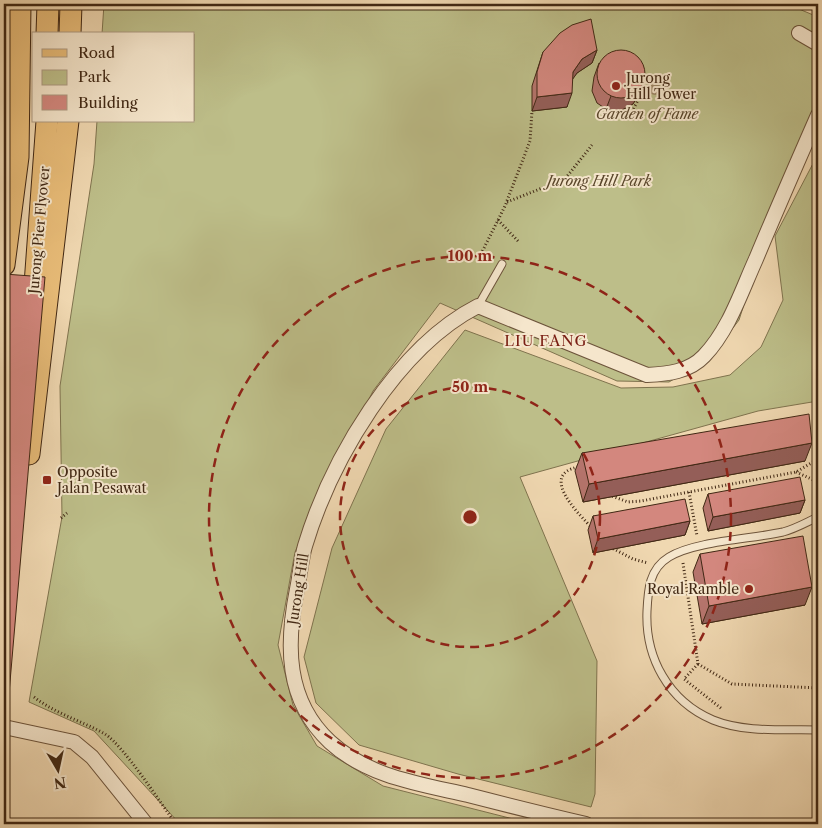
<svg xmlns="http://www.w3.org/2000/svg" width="822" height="828" viewBox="0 0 822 828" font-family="'Libre Caslon Text',serif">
	<rect width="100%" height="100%" fill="#f0d8b1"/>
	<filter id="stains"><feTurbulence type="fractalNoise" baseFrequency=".004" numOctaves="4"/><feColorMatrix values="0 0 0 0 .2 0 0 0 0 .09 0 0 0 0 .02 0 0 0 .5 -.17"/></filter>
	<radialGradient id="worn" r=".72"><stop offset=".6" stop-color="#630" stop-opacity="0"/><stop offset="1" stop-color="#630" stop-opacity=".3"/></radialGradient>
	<g fill="#bdbe89" stroke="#7f734e">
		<polygon points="104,4 787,4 818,17 818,135 765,238 739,320 710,358 669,382 617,381 440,303 373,391 295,552 278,645 293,705 317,746 383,786 533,824 180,824 94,731 29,702 62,517 60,386 94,164 97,121 194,121 194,34 102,34"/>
		<polygon points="818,154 818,401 758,411 520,477 597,661 595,794 591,807 458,774 359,745 316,703 304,657 332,548 386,429 465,330 621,388 673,387 730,375 761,347 783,300 775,236"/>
	</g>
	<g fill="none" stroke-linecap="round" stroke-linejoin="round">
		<g stroke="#6d543b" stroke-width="9">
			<g id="service">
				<polyline points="478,306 502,264"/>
				<path d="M818,517C807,522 795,529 783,532C752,539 695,541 669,557C649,569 648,590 647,611C645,657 668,701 713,720C745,733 785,729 818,730"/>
			</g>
		</g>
		<g stroke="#6d543b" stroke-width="16">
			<g id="minor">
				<polyline points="799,33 818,44"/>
				<polyline points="4,727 74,742 92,757 146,824"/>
				<path d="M586,824C547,815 507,805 468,795C420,784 368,777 330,742C285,700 286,644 297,589C300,575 301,560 305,546C331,460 396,348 478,306L647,375C667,374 689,372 704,356C729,330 741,292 756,259C776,211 797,163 818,115"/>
			</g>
		</g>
		<g stroke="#412814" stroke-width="23">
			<g id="primary">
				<polyline points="47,34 48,4"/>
				<polyline points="70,34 71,4"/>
				<polyline points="4,265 18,157 20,4"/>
				<polyline points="34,298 47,121"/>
				<polyline points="29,454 68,121"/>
			</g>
		</g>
		<g stroke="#412814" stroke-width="3" stroke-dasharray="1 2.5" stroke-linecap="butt">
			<polyline points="612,118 631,113 646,86 661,83"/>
			<polyline points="507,202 565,179 592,145"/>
			<polyline points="498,220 518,241"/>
			<polyline points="493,259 482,252 505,206 530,141 532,111"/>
			<path d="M578,467C538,475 580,515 592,528"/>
			<polyline points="796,472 818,482"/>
			<polyline points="689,492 697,536"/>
			<polyline points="609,495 628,502 641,501 796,472 818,459"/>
			<polyline points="61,518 67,513"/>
			<polyline points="610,547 633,559 648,563"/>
			<polyline points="683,563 698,664"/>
			<polyline points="698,664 732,684 818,688"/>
			<polyline points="698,664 684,679 722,709"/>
			<path d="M34,697C56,714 82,721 105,734C124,746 161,804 176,824"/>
		</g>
		<use href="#service" stroke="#f5e6cc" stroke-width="7"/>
		<use href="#minor" stroke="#f5e6cc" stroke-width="14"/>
		<use href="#primary" stroke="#e8bc78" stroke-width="21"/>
	</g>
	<circle fill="#9e8867" cx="655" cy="89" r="6"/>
	<g fill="#b5746c" stroke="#412814">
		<polygon points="597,50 592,63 577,73 572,79 567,107 532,111 532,86 543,52"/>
		<polygon points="599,63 640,92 633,104 620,111 606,109 597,103 592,91 594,77"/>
		<polygon points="582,453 805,461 583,502 575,471"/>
		<polygon points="708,494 805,500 800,513 708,531 703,508"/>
		<polygon points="593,516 690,521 685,535 593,553 588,530"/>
		<polygon points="700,554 805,605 702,624 693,572"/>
	</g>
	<g fill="#945e58" stroke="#412814">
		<polygon points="597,50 592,63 577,73 568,86 573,72 582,59"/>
		<polygon points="645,78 640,92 633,104 620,111 606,109 611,96"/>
		<polygon points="572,93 567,107 532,111 537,97"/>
		<polygon points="812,443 805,461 583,502 589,484"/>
		<polygon points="805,500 800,513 708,531 713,517"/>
		<polygon points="690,521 685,535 593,553 598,539"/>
		<polygon points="812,587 805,605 702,624 709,606"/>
		<polygon points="4,704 8,705 4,716"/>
	</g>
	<g fill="#d3877e" stroke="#412814">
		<polygon points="591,19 597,50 582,59 573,72 572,93 537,97 537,72 543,52 560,33 572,25"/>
		<circle cx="621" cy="74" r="24"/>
		<polygon points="4,274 45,277 8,705 4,704"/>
		<polygon points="809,414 812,443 589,484 582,453"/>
		<polygon points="800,477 805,500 713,517 708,494"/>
		<polygon points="685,499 690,521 598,539 593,516"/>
		<polygon points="803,536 812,587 709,606 700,554"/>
	</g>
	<g fill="none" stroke="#8f2418" stroke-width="2.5" stroke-dasharray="9 6">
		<circle cx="470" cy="517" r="130"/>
		<circle cx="470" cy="517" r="261"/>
	</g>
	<g fill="#8f2418" stroke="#f5e6cc" stroke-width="2">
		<circle cx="616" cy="86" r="5"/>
		<rect x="42" y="475" width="10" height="10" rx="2.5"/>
		<circle cx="749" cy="589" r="5"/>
	</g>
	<g text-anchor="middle" stroke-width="4" stroke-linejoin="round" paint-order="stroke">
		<g font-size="14" fill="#412814" stroke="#f5e6cc" text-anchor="start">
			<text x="626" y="83">Jurong<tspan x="626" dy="16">Hill Tower</tspan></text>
			<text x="57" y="477">Opposite<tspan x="57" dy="16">Jalan Pesawat</tspan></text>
			<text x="739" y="594" text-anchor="end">Royal Ramble</text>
		</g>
		<g font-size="14" font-style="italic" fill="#5a462b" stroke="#f5e6cc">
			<text x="647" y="119">Garden of Fame</text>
			<text x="599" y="186">Jurong Hill Park</text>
		</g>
		<g font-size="14" fill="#412814" stroke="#f5e6cc">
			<text transform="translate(39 230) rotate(-85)" y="5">Jurong Pier Flyover</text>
			<text transform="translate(298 589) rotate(-81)" y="5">Jurong Hill</text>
		</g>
		<g font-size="15" letter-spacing="1" fill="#7a1f14" stroke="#f5e6cc">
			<text x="546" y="346">LIU FANG</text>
		</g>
	</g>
	<circle cx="470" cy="517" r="8" fill="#8f2418" stroke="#f5e6cc" stroke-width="2.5"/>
	<g font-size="15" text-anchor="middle" font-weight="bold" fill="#8f2418" stroke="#f5e6cc" stroke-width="4" stroke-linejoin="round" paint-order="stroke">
		<text x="470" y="261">100 m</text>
		<text x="470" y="392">50 m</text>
	</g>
	<rect width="822" height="828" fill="none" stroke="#f0d8b1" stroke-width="20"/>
	<rect x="5" y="5" width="812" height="818" fill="none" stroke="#412814" stroke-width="2.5"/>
	<rect x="10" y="10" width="802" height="808" fill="none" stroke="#412814"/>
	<rect x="32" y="32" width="162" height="90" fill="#f5e6cc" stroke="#ad9a82"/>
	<rect x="42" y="49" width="25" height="8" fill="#e8bc78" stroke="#ad9a82"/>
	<text x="78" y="58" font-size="15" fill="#412814">Road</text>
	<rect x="42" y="70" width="25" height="15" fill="#bdbe89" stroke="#ad9a82"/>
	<text x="78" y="82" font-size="15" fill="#412814">Park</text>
	<rect x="42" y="95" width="25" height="15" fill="#d3877e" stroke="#ad9a82"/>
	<text x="78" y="108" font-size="15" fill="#412814">Building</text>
	<g transform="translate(58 770) rotate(171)" stroke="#f5e6cc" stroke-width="4" paint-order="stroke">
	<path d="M0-4L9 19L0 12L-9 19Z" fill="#412814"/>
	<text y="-8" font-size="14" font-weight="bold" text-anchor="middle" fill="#412814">N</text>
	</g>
	<rect width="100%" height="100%" filter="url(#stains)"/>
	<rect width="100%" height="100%" fill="url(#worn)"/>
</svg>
